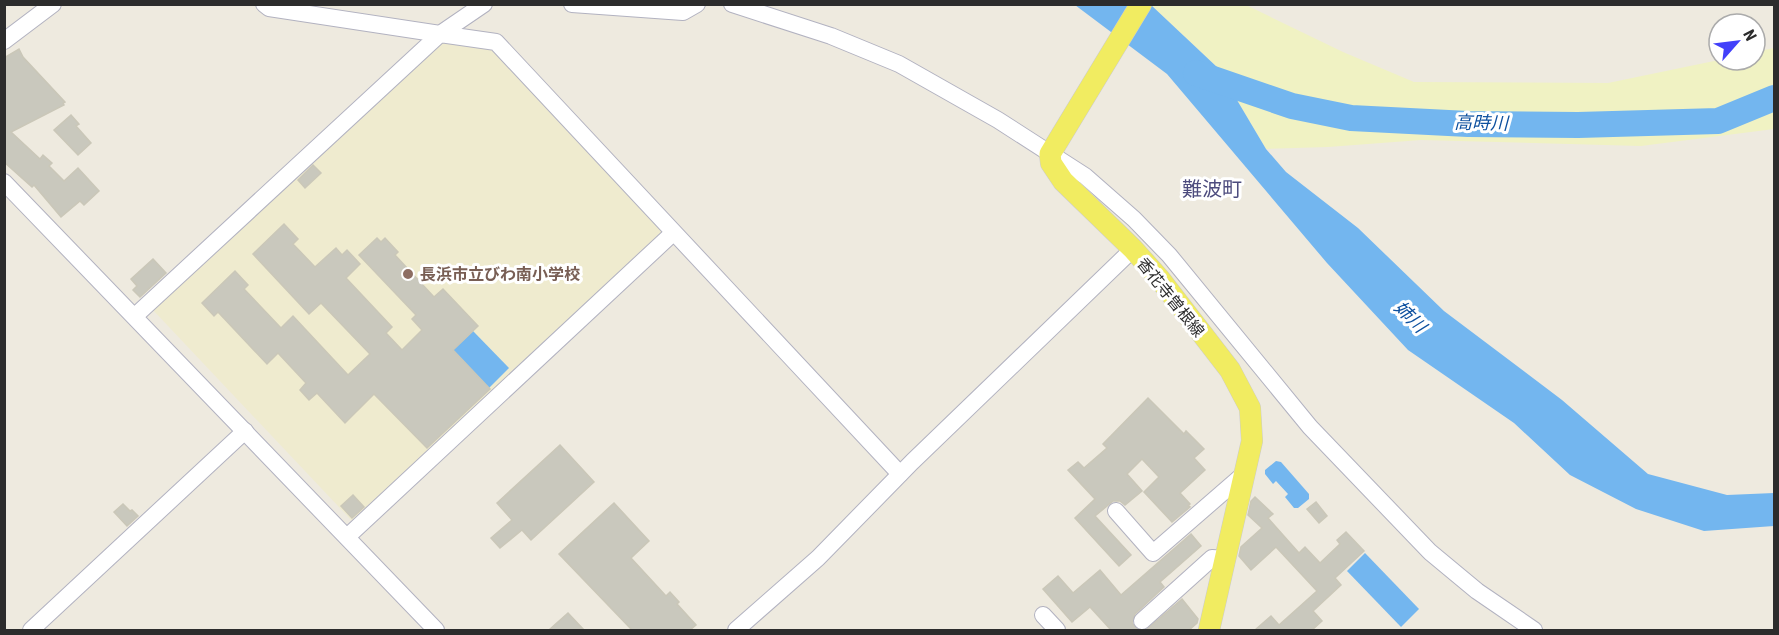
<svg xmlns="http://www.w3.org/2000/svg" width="1779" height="635" viewBox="0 0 1779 635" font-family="'Roboto Condensed','Noto Sans JP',sans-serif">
	<rect width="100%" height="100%" fill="#eeeadf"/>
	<polygon fill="#efebcf" points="443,39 490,48 664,229 663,238 355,524 152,309"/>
	<polygon fill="#f0f2c3" points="1151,5 1246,5 1343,52 1414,82 1608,83 1719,60 1755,60 1755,52 1774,48 1774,129 1641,146 1421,140 1328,147 1266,149 1218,68"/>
	<g fill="#73b6ef">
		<polygon points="1075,5 1151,5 1218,68 1266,149 1286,172 1358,228 1444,311 1562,400 1648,474 1727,495 1774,493 1774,526 1704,531 1636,509 1570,475 1514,423 1408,350 1327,263 1167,74"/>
		<polygon points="473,331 509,368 489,388 453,350"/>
		<polygon points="1276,461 1281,462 1309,494 1309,499 1298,508 1294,508 1285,497 1288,494 1276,481 1273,484 1265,474 1265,470"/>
		<polygon points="1365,553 1419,609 1401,627 1347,571"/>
	</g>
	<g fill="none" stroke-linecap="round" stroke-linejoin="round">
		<polyline stroke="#73b6ef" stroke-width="26" points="1196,73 1292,106 1351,118 1468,124 1578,125 1718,121 1774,98"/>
	</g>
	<g fill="#c9c8bd" stroke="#cac7b8" stroke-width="1.5">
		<polygon points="19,49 23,57 65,102 63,103 64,105 11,132 40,159 43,155 52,163 49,166 64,181 78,168 99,191 84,205 80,201 61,217 34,185 32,187 4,162 4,58"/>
		<polygon points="71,115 79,124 76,126 91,143 78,155 54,130"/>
		<polygon points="313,165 321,173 305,188 298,180"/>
		<polygon points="284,224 298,239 293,244 315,267 336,248 342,255 347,250 360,264 346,278 392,327 386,333 402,350 422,330 412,319 416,315 359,255 377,238 381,242 385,238 398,252 395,255 434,297 443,289 478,326 453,350 490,389 427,448 374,394 345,423 317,393 309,400 300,390 306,383 278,353 267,364 218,312 214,316 202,303 235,271 248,285 244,289 281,328 293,316 348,375 370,354 321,303 309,314 253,254"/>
		<polygon points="153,259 166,273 140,297 133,290 137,286 131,279"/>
		<polygon points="1148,398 1184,434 1186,431 1204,449 1194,458 1205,470 1180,493 1190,504 1188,506 1190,507 1172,522 1144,492 1159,477 1142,459 1127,474 1142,491 1125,505 1120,501 1113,501 1095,516 1131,555 1119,566 1075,518 1095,499 1068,470 1078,462 1084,468 1107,448 1103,444"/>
		<polygon points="560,445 594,482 531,540 522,530 500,548 491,538 512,520 497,503"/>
		<polygon points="353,495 364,507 352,518 341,506"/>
		<polygon points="1255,497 1273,514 1268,518 1299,553 1305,547 1320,563 1340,544 1337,540 1346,532 1364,551 1335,578 1341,585 1313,611 1322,621 1312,630 1255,630 1271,616 1279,625 1317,591 1276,547 1251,570 1239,556 1241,547 1262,528 1248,515 1251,501"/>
		<polygon points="1316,502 1327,516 1319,523 1307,509"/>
		<polygon points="614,503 649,541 631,558 666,596 670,592 679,602 677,604 696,625 690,630 632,630 559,554"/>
		<polygon points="123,504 130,511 132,510 138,516 127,526 114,512"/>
		<polygon points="1191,534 1201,546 1160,582 1164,587 1135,614 1132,623 1138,630 1111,630 1090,607 1072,622 1043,589 1058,576 1073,593 1100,570 1121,595"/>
		<polygon points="1182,599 1198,619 1197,623 1189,630 1146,630"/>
		<polygon points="568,613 584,630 549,630"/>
	</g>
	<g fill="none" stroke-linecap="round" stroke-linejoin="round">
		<g stroke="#b2b2c0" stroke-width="18">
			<g id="minor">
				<polyline points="264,4 269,8 440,34 484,4"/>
				<polyline points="572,4 683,12 697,4"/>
				<polyline points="732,4 831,36 899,64 998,120 1085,176 1134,219 1169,255 1310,427 1430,552 1477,591 1534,630"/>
				<polyline points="4,41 53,4"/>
				<polyline points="4,182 436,630"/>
				<polyline points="135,316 440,34 496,42 900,474"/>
				<polyline points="1116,511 1153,553 1244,474"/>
				<polyline points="347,537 673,233"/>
				<polyline points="1043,615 1057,630"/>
				<polyline points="1142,621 1212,558 1225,559"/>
				<polyline points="31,630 245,431"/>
				<polyline points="736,630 818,558 912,462 1133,249"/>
			</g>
		</g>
		<g stroke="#ccc" stroke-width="22">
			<polyline id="major" points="1141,4 1050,154 1051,163 1063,181 1133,249 1159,278 1230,370 1250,408 1252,441 1209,630"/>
		</g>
		<use href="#minor" stroke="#fff" stroke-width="16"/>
		<use href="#major" stroke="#f1ec61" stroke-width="21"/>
	</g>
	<circle fill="#8d6e63" stroke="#fff" stroke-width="2" cx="408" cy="274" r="6"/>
	<g text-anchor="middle" stroke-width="6" stroke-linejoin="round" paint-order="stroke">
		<g font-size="16" font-weight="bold" fill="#785e54" stroke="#fff" text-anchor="start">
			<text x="420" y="280">長浜市立びわ南小学校</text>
		</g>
		<g font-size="16" fill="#2c2c2c" stroke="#fff">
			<text transform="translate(1171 297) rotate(51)" y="6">香花寺曽根線</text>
		</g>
		<g font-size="18" font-style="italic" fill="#0d509f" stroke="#fff">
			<text transform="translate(1481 123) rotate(1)" y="6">高時川</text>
			<text transform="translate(1410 317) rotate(44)" y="6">姉川</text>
		</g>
		<g font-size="20" fill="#4d4c7e" stroke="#fff">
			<text x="1212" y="196">難波町</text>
		</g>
	</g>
	<rect width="1779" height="635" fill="none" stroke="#2c2c2c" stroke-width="12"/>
	<g transform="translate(1737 42) rotate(62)"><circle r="28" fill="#ffffff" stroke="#ababab" stroke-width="1.5"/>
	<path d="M0-4.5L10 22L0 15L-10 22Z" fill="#4240fa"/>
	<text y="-9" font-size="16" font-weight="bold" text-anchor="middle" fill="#2c2c2c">N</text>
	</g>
</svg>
